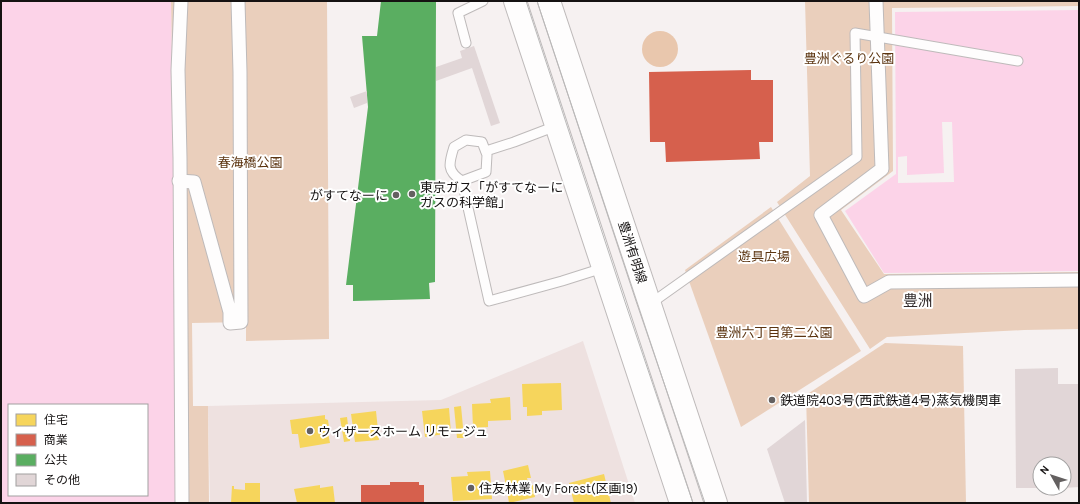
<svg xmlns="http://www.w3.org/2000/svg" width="1080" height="504" viewBox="0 0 1080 504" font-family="Karla,'Noto Sans JP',sans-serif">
	<rect width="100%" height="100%" fill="#f6f1f1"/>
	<polygon fill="#eee1e0" points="583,341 635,503 210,503 208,406 441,400"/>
	<g fill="#eacfbc">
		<polygon points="171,1 327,1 329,339 246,341 246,322 192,323 193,406 208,406 209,503 177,503"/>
		<polygon points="805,1 1079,1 1079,6 892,8 893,171 841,210 884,274 1079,272 1079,329 1024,330 887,337 870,349 777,202 810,176"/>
		<polygon points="771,207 861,351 741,427 685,270"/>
		<polygon points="885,343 963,346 966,503 809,503 806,395"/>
	</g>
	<circle fill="#e9c7ad" cx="660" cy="49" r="18"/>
	<g fill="#fcd3e8" fill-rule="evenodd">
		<path d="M1,1H171L177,503H1ZM9,405H147V495H9Z"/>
		<polygon points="1079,10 1079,271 884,273 845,211 896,174 895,12"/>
	</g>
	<polygon fill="#f6f1f1" points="942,122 952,122 954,182 898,183 898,157 907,156 907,175 944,173"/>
	<g fill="#f6d55c">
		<polygon points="561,383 562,410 542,411 542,415 527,416 527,407 523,407 522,384"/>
		<polygon points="510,397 511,420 488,421 488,427 473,428 472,404 491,403 490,399"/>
		<polygon points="461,406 464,438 457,438 454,407"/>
		<polygon points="449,408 451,433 425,437 422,411"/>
		<polygon points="376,411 379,440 355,442 351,414"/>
		<polygon points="325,415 325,419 328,420 329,427 327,428 330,443 300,448 298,434 292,434 290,420"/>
		<polygon points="347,417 350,441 344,442 340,418"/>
		<polygon points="528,465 531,478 527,478 529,486 533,485 535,497 509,503 507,491 511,490 510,485 506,486 503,471"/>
		<polygon points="490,471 492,499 453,501 451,477 468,476 467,472"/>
		<polygon points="604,474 611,503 574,503 569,483"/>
		<polygon points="245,483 260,483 260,503 231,503 232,486 234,486 234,489 245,490"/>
		<polygon points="320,485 320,488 333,486 335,503 297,503 294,489"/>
	</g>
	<g fill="#d6604d">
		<polygon points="751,70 751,80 773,80 773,142 759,142 760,159 666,162 665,142 650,142 649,72"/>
		<polygon points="390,482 419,482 419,485 424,485 424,503 361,503 361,485 390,485"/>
	</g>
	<polygon fill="#5aae61" points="381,1 436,1 435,282 429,283 430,299 353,301 353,285 346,285 368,107 362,36 377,36"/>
	<g fill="#e1d6d7">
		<polygon points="474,46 500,123 491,126 472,68 436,81 436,67 462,58 460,51"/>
		<polygon points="367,91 367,103 354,108 350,97"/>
		<polygon points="1058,368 1058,384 1079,384 1079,487 1064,488 1064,464 1040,464 1040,488 1016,488 1015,369"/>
		<polygon points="805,420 807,503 785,503 767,449"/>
	</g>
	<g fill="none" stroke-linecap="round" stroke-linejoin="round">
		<g stroke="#bebaba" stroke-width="11">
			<g id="service">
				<polyline points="466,43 458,13 483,1"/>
				<polyline points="486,151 514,142 556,126"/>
				<path d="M462,181L486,172L487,155L482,142L466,140L454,147C449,163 446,171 462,181L489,301L562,281L603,268"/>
				<polyline points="650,304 857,157 855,33 1018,61"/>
			</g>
		</g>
		<g stroke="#bebaba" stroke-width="15">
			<g id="pedestrian">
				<polyline points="181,1 178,70 180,158 182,503"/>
				<polyline points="876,1 882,169 821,215 864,296 889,282 1079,280"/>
				<polyline points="179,181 194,182 230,312 230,323 241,322 240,72 238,1"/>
			</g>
		</g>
		<g stroke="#bebaba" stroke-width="24">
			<g id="secondary">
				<polyline points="515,1 681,503"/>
				<polyline points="549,1 716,503"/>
			</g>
		</g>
		<use href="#service" stroke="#fefdfd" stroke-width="9"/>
		<use href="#pedestrian" stroke="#fefdfd" stroke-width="13"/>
		<use href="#secondary" stroke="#fefdfd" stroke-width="22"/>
		<g stroke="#bab9b9" stroke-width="1">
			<polyline points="526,1 626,305 693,503"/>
			<polyline points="537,1 636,301 705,503"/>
		</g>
	</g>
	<g fill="#646060" stroke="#fff" stroke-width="1.5">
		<circle cx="412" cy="194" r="4"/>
		<circle cx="396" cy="195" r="4"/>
		<circle cx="772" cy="400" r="4"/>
		<circle cx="310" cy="431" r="4"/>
		<circle cx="471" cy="488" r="4"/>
	</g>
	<g text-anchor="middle" stroke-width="4" stroke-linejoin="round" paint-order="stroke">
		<g font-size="13" fill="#5b3410" stroke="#fff">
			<text x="849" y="63">豊洲ぐるり公園</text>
			<text x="250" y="167">春海橋公園</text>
			<text x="764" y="261">遊具広場</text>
			<text x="774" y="337">豊洲六丁目第二公園</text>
		</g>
		<g font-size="13" fill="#151212" stroke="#fff" text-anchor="start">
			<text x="420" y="192">東京ガス「がすてなーに<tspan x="420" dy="15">ガスの科学館」</tspan></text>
			<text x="388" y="200" text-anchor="end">がすてなーに</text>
			<text x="780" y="405">鉄道院403号(西武鉄道4号)蒸気機関車</text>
			<text x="318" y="436">ウィザースホーム リモージュ</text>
			<text x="479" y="493">住友林業 My Forest(区画19)</text>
		</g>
		<g font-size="13" fill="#151212" stroke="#fff">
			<text transform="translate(633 252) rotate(72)" y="5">豊洲有明線</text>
		</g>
		<g font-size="15" fill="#312a2a" stroke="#fff">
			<text x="918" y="306">豊洲</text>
		</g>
	</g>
	<rect width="1080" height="504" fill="none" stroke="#151212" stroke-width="4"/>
	<rect x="8" y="404" width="140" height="92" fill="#ffffff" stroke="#a1a0a0"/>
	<rect x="16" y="414" width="20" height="12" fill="#f6d55c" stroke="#a1a0a0"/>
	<text x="44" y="424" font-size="12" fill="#151212">住宅</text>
	<rect x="16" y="434" width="20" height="12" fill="#d6604d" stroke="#a1a0a0"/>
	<text x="44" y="444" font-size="12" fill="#151212">商業</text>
	<rect x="16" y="454" width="20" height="12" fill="#5aae61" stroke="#a1a0a0"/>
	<text x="44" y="464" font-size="12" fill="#151212">公共</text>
	<rect x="16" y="474" width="20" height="12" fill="#e1d6d7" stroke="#a1a0a0"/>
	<text x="44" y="484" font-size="12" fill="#151212">その他</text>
	<g transform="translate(1052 476) rotate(309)"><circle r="19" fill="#ffffff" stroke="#a1a0a0"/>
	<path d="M0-3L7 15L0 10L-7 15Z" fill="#646060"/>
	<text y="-6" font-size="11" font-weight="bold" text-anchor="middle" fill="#151212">N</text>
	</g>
</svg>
